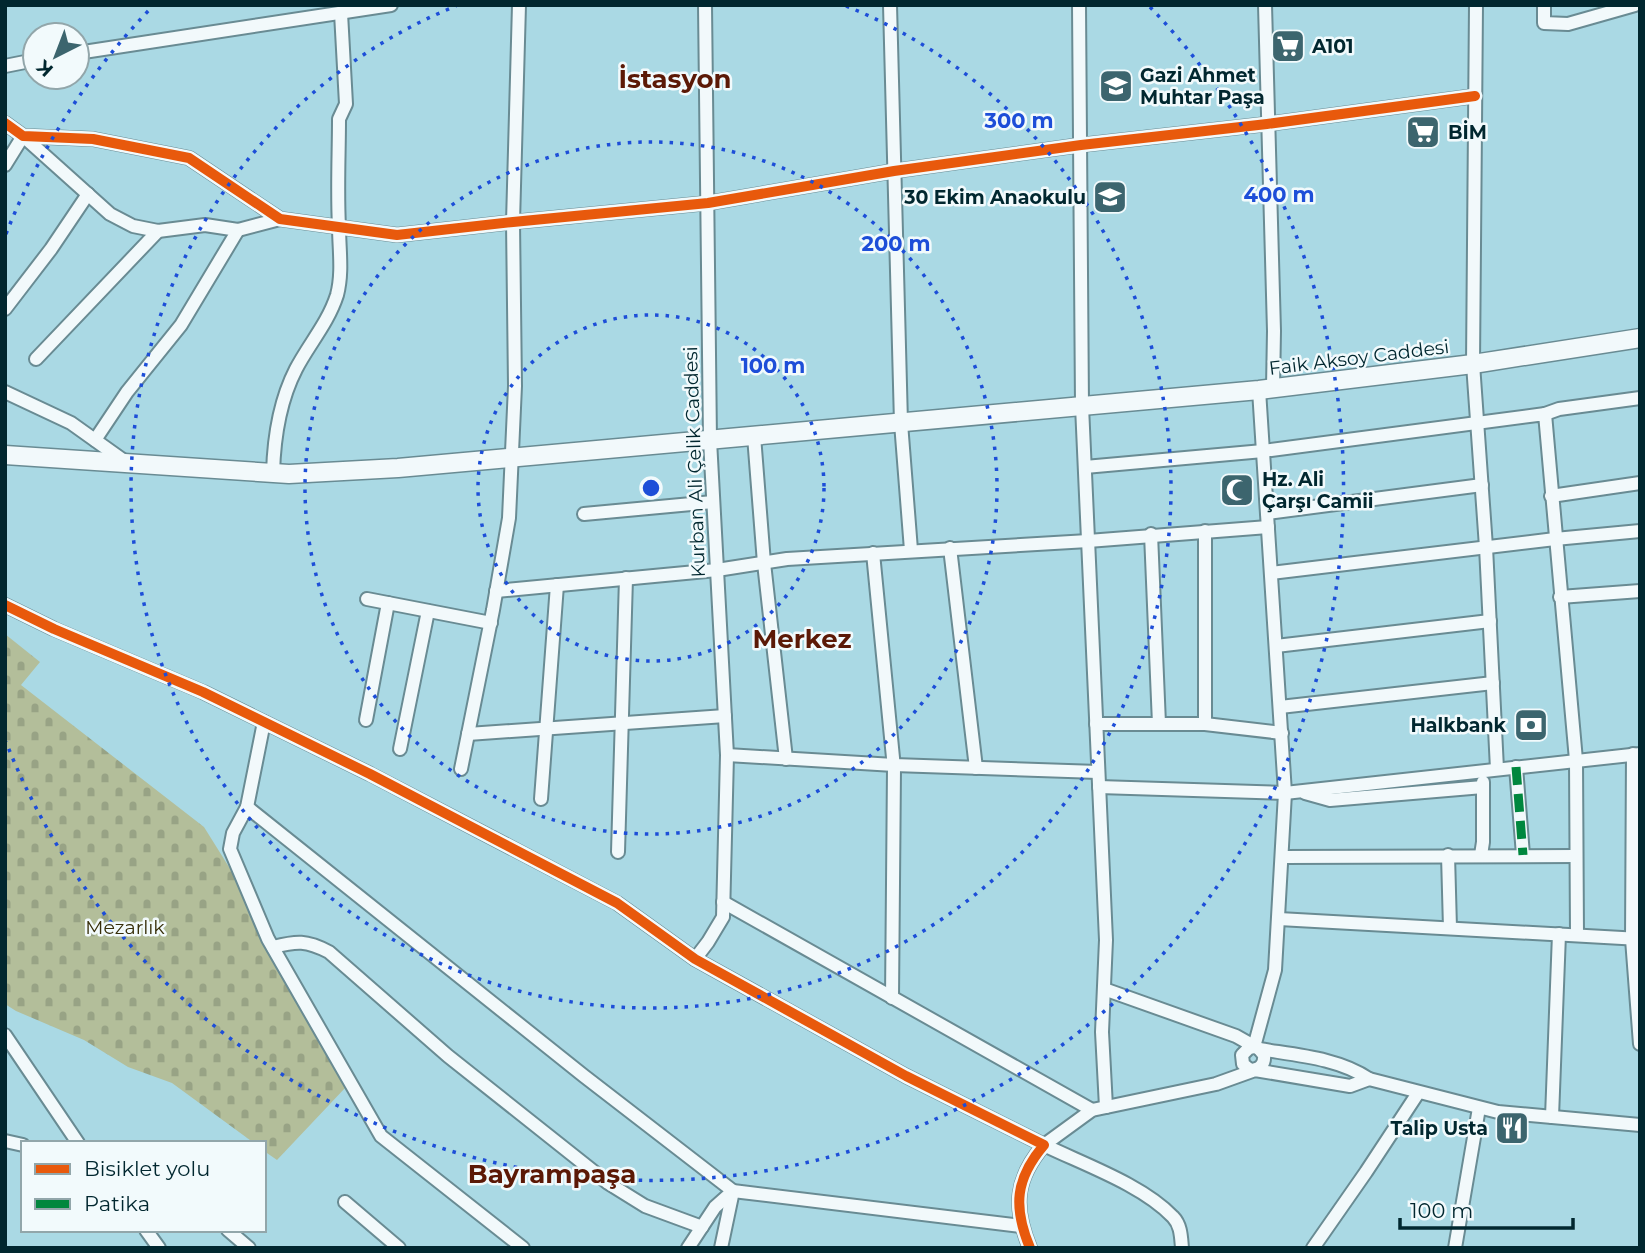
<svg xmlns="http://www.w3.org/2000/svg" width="1645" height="1253" viewBox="0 0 1645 1253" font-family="Montserrat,sans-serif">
	<defs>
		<pattern id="cemetery-stones" width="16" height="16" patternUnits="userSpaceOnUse" patternTransform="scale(1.75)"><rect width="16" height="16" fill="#b3be9a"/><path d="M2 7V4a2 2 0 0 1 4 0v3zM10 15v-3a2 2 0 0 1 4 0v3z" fill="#98a385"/></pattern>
	</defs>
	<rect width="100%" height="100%" fill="#aad9e4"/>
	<polygon fill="url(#cemetery-stones)" points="5,634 40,662 21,685 204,827 239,883 269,949 346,1087 277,1160 264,1151 264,1143 254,1143 172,1083 128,1067 84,1040 16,1011 5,1004"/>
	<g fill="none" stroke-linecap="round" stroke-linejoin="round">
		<g stroke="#698b93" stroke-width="16">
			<g id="street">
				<polyline points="890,5 901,423 911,550"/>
				<polyline points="1079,5 1082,406 1106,940 1102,1032 1106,1107"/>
				<polyline points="1265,5 1274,331 1273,387"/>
				<polyline points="1476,5 1473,364 1486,547 1497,769"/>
				<polyline points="1544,5 1544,23 1568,24 1635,5"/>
				<polyline points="77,53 391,5"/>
				<polyline points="5,66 35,60"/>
				<polyline points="5,123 23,136 93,139 189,158 280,219 397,235 513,222 708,203 894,171 1081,145 1267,124 1475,96"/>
				<polyline points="5,165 23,136 110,214 133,226 158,231 205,225 238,230 280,219"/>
				<polyline points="5,309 51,249 88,194"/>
				<polyline points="36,359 158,231"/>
				<polyline points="5,392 71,423 127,463"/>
				<polyline points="1545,414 1559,409 1640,398"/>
				<polyline points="754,436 764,563 786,759"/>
				<polyline points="95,440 127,392 181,325 238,230"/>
				<polyline points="1085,467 1263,451 1545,414 1576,760 1577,935"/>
				<path d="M273,473C274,437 279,402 296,369C309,344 328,323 337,295C343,272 339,249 339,226C337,190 339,154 339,119L346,104L341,13"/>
				<polyline points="1551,496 1640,483"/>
				<polyline points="1267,513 1482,485"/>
				<polyline points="584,514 713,502"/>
				<polyline points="1151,534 1159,724"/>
				<polyline points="950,548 976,768"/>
				<polyline points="873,553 894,768 892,998"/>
				<polyline points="1271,573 1555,539 1640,531"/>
				<polyline points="496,591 717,570 787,559 1088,541 1268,527"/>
				<polyline points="1560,597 1640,591"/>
				<polyline points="367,599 491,623"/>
				<path d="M5,605L54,629L203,692L370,774L617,903L695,959L906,1076L1044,1145C1015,1179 1013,1207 1030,1248"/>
				<polyline points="1276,646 1490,621"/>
				<polyline points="1280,707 1493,683"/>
				<polyline points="366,720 388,603"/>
				<polyline points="264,722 247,807 233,833 230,849 268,939 381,1136 523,1248"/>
				<polyline points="1096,724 1205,724 1282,733"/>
				<polyline points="1205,724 1205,531"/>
				<polyline points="468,734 725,716"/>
				<polyline points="400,749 428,611"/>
				<polyline points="1633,754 1632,939 1640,1044"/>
				<polyline points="727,755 894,765 1098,772"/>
				<polyline points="1516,767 1523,855"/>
				<polyline points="461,769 493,610 509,518 515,386 513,222 519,5"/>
				<polyline points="1099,787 1285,793 1640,754"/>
				<polyline points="1305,793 1330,800 1483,787"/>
				<polyline points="541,799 557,585"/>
				<polyline points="247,807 584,1076 733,1191 1021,1226"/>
				<polyline points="618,852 626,578"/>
				<polyline points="1448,855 1450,928"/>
				<polyline points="1481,855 1483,842 1483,782"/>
				<polyline points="1283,857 1576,856"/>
				<polyline points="723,902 1092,1110"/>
				<polyline points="1279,919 1640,939"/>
				<path d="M273,947C297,941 306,940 329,952L448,1056L608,1183L645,1206L702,1227"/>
				<polyline points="695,959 708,942 723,917 727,755 710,440 705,5"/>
				<path d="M1104,989L1236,1036L1259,1049L1264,1055C1265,1064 1260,1070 1250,1070L1243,1064L1242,1055L1249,1048L1254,1047"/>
				<polyline points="5,1035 78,1143"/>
				<polyline points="1254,1047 1275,970 1285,793 1259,390"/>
				<path d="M1259,1049C1295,1055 1339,1058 1369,1079"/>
				<polyline points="1552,1117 1559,934"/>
				<polyline points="5,1141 23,1145"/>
				<polyline points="345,1202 399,1248"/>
				<polyline points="146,1230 159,1248"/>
				<polyline points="228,1230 249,1248"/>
				<polyline points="688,1248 715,1207 733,1191"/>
				<polyline points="721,1248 733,1191"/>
				<path d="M1182,1248C1181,1237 1181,1225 1173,1217C1143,1185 1083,1164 1044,1145L1092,1110L1216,1084L1255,1070L1350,1086L1369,1079L1498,1112L1640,1125"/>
				<polyline points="1313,1248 1366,1172 1418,1093"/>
				<polyline points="1455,1248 1479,1108"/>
			</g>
		</g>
		<g stroke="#698b93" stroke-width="21">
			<polyline id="secondary" points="5,455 289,474 398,468 1259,390 1473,364 1640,338"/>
		</g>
		<use href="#street" stroke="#f2f9fb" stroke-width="12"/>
		<use href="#secondary" stroke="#f2f9fb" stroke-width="18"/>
		<polyline stroke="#00873e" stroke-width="9" stroke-dasharray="18 9" stroke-linecap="butt" points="1516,767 1523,855"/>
		<g stroke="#f2fafc" stroke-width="15">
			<g id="cycleway">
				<polyline points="5,123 23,136 93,139 189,158 280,219 397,235 513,222 708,203 894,171 1081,145 1267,124 1475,96"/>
				<path d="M5,605L54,629L203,692L370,774L617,903L695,959L906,1076L1044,1145C1015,1179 1013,1207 1030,1248"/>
			</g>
		</g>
		<use href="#cycleway" stroke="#e8590c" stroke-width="10"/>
	</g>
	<g fill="none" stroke="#1d4ed8" stroke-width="3.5" stroke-dasharray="3.5 7">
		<circle cx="651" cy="488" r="173"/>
		<circle cx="651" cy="488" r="346"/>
		<path d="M846 6A520 520 0 1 1 456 6"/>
		<path d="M6 234A693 693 0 0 1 152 7M1150 7A693 693 0 1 1 6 742"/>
	</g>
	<defs>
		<g id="supermarket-square" transform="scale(1.75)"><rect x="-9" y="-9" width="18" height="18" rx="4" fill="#3c656e" stroke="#f2fafc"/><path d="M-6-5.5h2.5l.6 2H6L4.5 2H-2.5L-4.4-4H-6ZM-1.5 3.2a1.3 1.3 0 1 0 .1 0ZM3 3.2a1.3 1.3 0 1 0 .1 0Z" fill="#fff"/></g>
		<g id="school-square" transform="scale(1.75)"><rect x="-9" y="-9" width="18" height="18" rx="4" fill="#3c656e" stroke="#f2fafc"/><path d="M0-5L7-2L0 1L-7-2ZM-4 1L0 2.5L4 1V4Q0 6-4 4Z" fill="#fff"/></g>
		<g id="mosque-square" transform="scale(1.75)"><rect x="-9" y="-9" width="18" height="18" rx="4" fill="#3c656e" stroke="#f2fafc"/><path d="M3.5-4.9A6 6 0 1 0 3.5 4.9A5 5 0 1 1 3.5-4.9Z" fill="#fff"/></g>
		<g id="bank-square" transform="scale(1.75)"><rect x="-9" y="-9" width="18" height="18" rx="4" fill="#3c656e" stroke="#f2fafc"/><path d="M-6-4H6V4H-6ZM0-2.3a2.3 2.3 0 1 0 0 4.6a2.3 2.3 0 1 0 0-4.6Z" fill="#fff"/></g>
		<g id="restaurant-square" transform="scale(1.75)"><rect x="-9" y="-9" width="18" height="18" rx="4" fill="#3c656e" stroke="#f2fafc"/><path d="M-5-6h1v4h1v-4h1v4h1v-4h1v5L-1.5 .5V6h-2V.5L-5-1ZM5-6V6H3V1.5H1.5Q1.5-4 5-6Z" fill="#fff"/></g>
	</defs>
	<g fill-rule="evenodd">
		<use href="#supermarket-square" x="1288" y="46"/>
		<use href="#school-square" x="1116" y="86"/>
		<use href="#supermarket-square" x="1423" y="132"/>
		<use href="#school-square" x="1110" y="197"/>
		<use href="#mosque-square" x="1237" y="490"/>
		<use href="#bank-square" x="1531" y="725"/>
		<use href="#restaurant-square" x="1512" y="1128"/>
	</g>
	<g text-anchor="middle" stroke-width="5" stroke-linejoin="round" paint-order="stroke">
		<g font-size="19" font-weight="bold" fill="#01272f" stroke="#f2fafc" text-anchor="start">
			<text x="1312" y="53">A101</text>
			<text x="1140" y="82">Gazi Ahmet<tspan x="1140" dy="22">Muhtar Paşa</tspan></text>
			<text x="1448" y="139">BİM</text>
			<text x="1086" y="204" text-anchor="end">30 Ekim Anaokulu</text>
			<text x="1262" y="486">Hz. Ali<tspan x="1262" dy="22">Çarşı Camii</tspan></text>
			<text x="1506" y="732" text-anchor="end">Halkbank</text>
			<text x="1488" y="1135" text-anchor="end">Talip Usta</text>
		</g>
		<g font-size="19" fill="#01272f" stroke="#f2fafc">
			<text transform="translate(1359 357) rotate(-7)" y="7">Faik Aksoy Caddesi</text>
			<text transform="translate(694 462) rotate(-92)" y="7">Kurban Ali Çelik Caddesi</text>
		</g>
		<g font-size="19" fill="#362d08" stroke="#f2fafc">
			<text x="125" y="934">Mezarlık</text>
		</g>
		<g font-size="26" font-weight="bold" fill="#5b1906" stroke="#f2fafc">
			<text x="675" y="88">İstasyon</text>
			<text x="802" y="648">Merkez</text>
			<text x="552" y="1183">Bayrampaşa</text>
		</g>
	</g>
	<circle cx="651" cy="488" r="10" fill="#1d4ed8" stroke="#f2fafc" stroke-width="3.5"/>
	<g font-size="21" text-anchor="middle" font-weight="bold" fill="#1d4ed8" stroke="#f2fafc" stroke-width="5" stroke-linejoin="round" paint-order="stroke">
		<text x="1019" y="128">300 m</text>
		<text x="1279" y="202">400 m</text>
		<text x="896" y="251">200 m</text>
		<text x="773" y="373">100 m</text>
	</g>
	<rect width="1645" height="1253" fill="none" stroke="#01272f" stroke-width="14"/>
	<rect x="21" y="1141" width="245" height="91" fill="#f2fafc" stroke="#92a6aa" stroke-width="2"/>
	<rect x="35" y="1164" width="35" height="10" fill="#e8590c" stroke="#92a6aa" stroke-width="2"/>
	<text x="84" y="1176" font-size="21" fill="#01272f">Bisiklet yolu</text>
	<rect x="35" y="1199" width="35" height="10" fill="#00873e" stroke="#92a6aa" stroke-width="2"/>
	<text x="84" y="1211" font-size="21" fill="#01272f">Patika</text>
	<g transform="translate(56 56) rotate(222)"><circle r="33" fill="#f2fafc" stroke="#92a6aa" stroke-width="2"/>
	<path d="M0-5L12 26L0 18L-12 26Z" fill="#3c656e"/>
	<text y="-10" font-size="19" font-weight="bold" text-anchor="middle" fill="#01272f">K</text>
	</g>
	<path d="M1400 1218v10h173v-10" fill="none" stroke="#01272f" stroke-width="3.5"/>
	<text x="1410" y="1218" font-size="21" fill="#01272f" stroke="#f2fafc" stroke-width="5" paint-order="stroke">100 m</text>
</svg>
